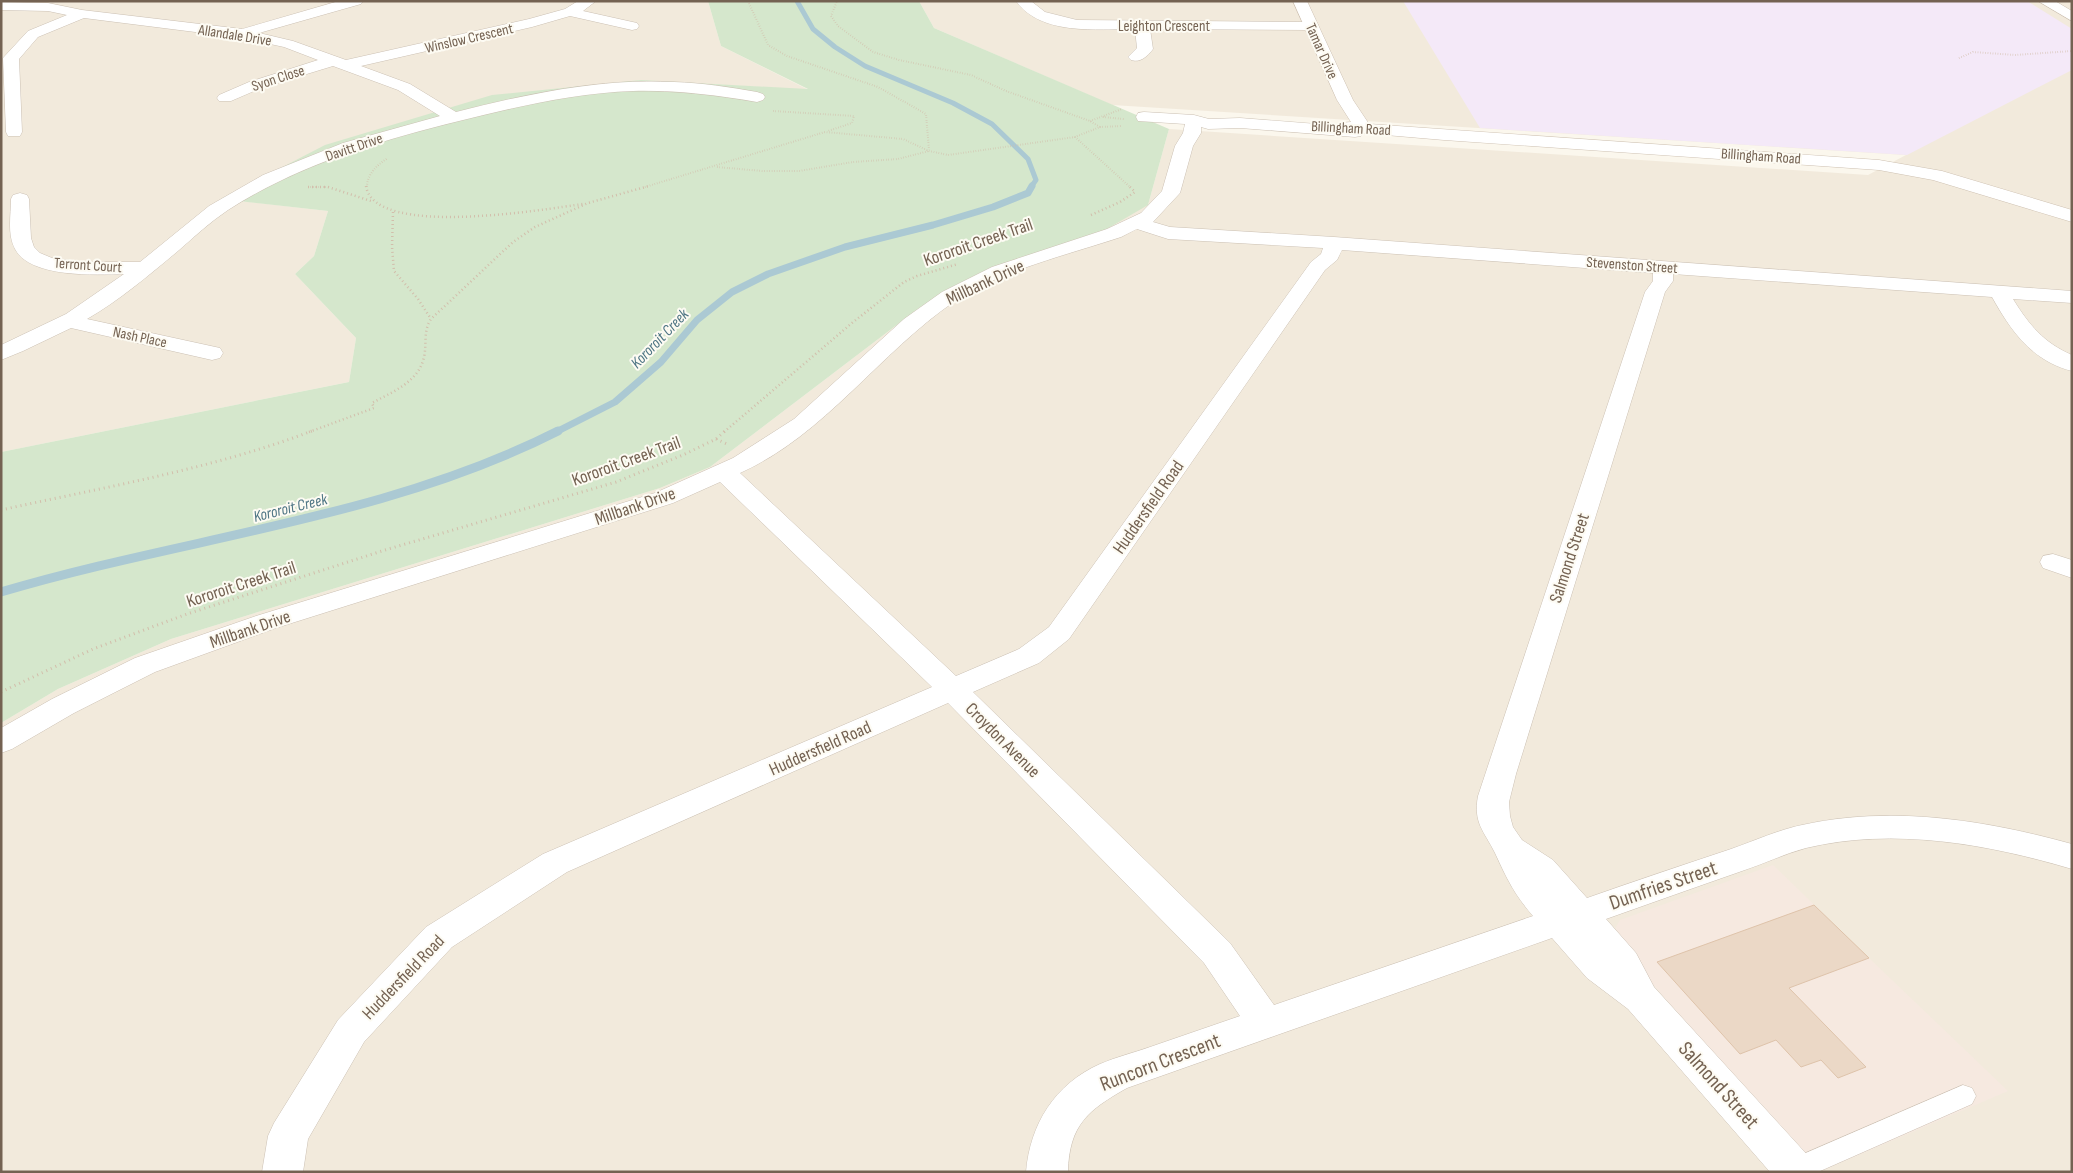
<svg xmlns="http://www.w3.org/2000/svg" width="2073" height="1173" viewBox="0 0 2073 1173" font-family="'Sofia Sans Condensed',sans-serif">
	<rect width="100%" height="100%" fill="#fbf7ed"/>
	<g fill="#f2eadc">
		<polygon points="1,1 708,1 721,46 809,90 641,80 222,199 328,211 314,256 295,274 356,338 349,382 1,452"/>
		<polygon points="919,1 2072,1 2072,1172 1,1172 1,723 58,689 171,639 660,488 710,467 919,308 991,268 1148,205 1169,129 1868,175 1906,155 1112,105 934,28"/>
	</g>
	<polygon fill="#f6e9e0" points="1773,865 1869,958 2008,1091 1819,1172 1617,944 1615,936 1616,927 1620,920"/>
	<polygon fill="#f4e9f8" points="1403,1 2027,1 2072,29 2072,70 1907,155 1480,128"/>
	<polygon fill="#d5e7cc" points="708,1 919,1 934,28 1169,129 1148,205 1100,233 991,268 919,308 710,467 660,488 171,639 58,689 1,723 1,452 349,382 356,338 295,274 314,256 328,211 221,199 325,145 492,95 641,80 808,89 721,46"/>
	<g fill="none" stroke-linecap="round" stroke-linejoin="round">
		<polyline stroke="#abc9d3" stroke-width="5" points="797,1 813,29 835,47 865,66 953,103 992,124 1028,159 1036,180 1031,187"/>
		<polyline stroke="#abc9d3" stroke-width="7" points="556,432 615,402 661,362 697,320 732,292 768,274 845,247 933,225 993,207 1028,193 1032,186"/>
		<path stroke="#abc9d3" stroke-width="9" d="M1,592C185,537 385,519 558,431"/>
	</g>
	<polygon fill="#ebd8c6" stroke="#dec3aa" points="1814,905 1869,958 1789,988 1866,1067 1838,1078 1821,1060 1801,1067 1776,1040 1740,1054 1657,962"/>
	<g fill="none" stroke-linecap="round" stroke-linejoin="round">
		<g stroke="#ccc1b4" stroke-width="1">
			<polygon id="lane" points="1963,1085 1972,1088 1976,1096 1972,1104 1818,1172 1782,1172 1785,1162"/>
		</g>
		<g stroke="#ccc1b4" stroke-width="1">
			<g id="street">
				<path d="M339,1H363L361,4L259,33L293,41L346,60L529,19L565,9L578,1H596L583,11L637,23L639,26L637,29L632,30L570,16L532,27L361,66L410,84L456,112C527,94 601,78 674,82C702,83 729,87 757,92L763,94L765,97L763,100L757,102C716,95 675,90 633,91C574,93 516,107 459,121C378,141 298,165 228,210C210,222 194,237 178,251C149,275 120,300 87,319L220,348L223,353L220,358L212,360L71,328L23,351L1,360V345L66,314L124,274C96,275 30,278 15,249C7,234 11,215 11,199L13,195L20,193L27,195L29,199L31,238L34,247L40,253L52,258L81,262H140L209,206L263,175L343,143L440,116L398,90L333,66L261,88L231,101H219L217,98L219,95L249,82L318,60L284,47L243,38L84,18L38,37L19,59L22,132L20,136H8L6,132L3,58L28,31L67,15L48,11L1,10V2L48,3L82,10L242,29Z"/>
				<path d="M1016,1H1031L1045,12L1077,20L1311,22L1316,23L1318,26L1316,29L1311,30L1150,29L1153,49C1147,57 1140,63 1131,60L1128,57L1137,48L1135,29C1097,29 1041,36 1016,1Z"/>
				<polygon points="2038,1 2055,1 2072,11 2072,21"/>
				<path d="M1144,112L1194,115L1209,119L1240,118L1355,127L1361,128L1363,132L1361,136L1355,137L1240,128L1208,129L1201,127V133L1193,146L1180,193L1153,222L1170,227L1334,237L2072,291V303L2013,299C2029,325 2044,343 2072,355V371C2032,361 2011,331 1992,297L1673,274V281L1665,292L1516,774L1509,802L1510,816L1513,827L1522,840L1553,860L1587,898C1635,881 1683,865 1731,849C1754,841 1778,830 1802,825C1892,805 1985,820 2072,844V869C1987,844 1894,827 1806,848C1784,854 1763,864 1742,871C1696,887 1651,903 1606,919L1636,953L1654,987L1811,1159L1816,1172H1770L1628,1009L1587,978L1552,938L1127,1088C1088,1110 1069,1125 1068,1172H1026C1030,1124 1055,1084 1100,1064C1116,1057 1133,1053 1150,1047C1180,1037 1210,1026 1240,1016L1204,963L948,703L567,872L452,947L364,1042L308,1139L303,1172H262L268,1136L274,1123L338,1020L426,927L543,854L932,687L720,482L673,503L276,628L155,672L74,713L12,749L1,753V728L52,699L135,658L256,616L655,493L733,458L794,419L904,319L942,292L992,267L1107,229L1141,213L1162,191L1175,146L1183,133L1185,124L1138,121L1136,117L1138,113ZM1137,229L1168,239L1323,248L1321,254L1311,262L1049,627L1019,649L956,676L740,473C825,435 879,353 955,301C999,271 1070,254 1121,237ZM1342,250L1653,273V281L1645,292L1478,796C1473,823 1484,831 1495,853C1507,879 1514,894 1533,916L1274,1005L1230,943L973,692L1039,663L1069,639L1325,270L1337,260Z"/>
				<polygon points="2053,554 2072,560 2072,578 2043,568 2040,562 2043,556"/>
			</g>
		</g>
		<g stroke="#cec1b2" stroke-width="1">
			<polygon id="secondary" points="1293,1 1307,1 1353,100 1369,124 1879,160 1942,171 2072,210 2072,222 1933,180 1879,170 1444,140 1339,131 1337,127 1339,123 1351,122 1337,100"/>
		</g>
		<g stroke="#d2beab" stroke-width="2" stroke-dasharray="0.5 2" stroke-linecap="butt">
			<polyline points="748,1 768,45 787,56 878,87 926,114 929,150"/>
			<polyline points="1959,58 1973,52 2015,55 2072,51"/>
			<polyline points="773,111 854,116 852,123 828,131"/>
			<polyline points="1103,117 1124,119"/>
			<polyline points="1090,121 1122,109"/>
			<polyline points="1100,127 1122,126"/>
			<polyline points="1075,137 1130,187"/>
			<polyline points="717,167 762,171 799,171 853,162 898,159 929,151"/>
			<polyline points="308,187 329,187"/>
			<path d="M367,187C367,174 377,165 388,158"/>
			<polyline points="645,187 825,132 903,139 929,151 948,155 1075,137 1100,127 1090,121 1006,91 971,75 899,60 873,52 838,26 831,16 837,1"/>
		</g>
		<g stroke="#d2beab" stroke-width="2.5" stroke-dasharray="1 3" stroke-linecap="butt">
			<path d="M366,186C374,239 546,209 583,204"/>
			<polyline points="308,187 328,187 371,201"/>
			<polyline points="393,212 392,247 394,271 418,299 431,319"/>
			<polyline points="1091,215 1120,202 1135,192 1129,186"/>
			<path d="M309,432L374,408L372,403C392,392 419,382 424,357C427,344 423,331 431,319L513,242L535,227L588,203L649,186"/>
			<polyline points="724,432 852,323 904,282 917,276 958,264"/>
		</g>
		<g stroke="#d2beab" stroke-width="3" stroke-dasharray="1 4" stroke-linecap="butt">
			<polyline points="716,439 727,444"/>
			<path d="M1,510C105,487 212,469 312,431"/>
			<polyline points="1,692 93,649 187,614 385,550 616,482 683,455 716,439 725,431"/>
		</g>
		<use href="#lane" fill="#fff" fill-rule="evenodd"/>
		<use href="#street" fill="#fff" fill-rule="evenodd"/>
		<use href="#secondary" fill="#fff" fill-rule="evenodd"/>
	</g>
	<g text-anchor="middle" stroke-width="4" stroke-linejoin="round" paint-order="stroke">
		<g font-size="15" fill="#746252" stroke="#fdfbf3">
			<text x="1164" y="31">Leighton Crescent</text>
			<text transform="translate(235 35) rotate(9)" y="5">Allandale Drive</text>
			<text transform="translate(469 38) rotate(-13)" y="5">Winslow Crescent</text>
			<text transform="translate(1322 51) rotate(66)" y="5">Tamar Drive</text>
			<text transform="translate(278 78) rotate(-18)" y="5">Syon Close</text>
			<text transform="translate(1351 128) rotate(3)" y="5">Billingham Road</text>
			<text transform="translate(354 147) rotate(-19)" y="5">Davitt Drive</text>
			<text transform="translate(1761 156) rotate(4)" y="5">Billingham Road</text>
			<text transform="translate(88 265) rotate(4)" y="5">Terront Court</text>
			<text transform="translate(1632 265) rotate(4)" y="5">Stevenston Street</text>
			<text transform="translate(140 337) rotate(12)" y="5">Nash Place</text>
		</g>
		<g font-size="16" font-style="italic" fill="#4e7584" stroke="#fdfbf3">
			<text transform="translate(659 338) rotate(-46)" y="6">Kororoit Creek</text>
			<text transform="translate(290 507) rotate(-14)" y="6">Kororoit Creek</text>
		</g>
		<g font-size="18" fill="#746252" stroke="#fdfbf3">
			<text transform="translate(978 242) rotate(-19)" y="6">Kororoit Creek Trail</text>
			<text transform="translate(985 282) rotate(-25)" y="6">Millbank Drive</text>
			<text transform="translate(626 461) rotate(-20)" y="6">Kororoit Creek Trail</text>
			<text transform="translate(635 506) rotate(-19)" y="6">Millbank Drive</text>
			<text transform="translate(1148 507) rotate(-55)" y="6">Huddersfield Road</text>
			<text transform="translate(1569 558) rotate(-72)" y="6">Salmond Street</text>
			<text transform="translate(241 584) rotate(-18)" y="6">Kororoit Creek Trail</text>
			<text transform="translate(250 629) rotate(-19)" y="6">Millbank Drive</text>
			<text transform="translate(1003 740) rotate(45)" y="6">Croydon Avenue</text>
			<text transform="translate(820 748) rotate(-24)" y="6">Huddersfield Road</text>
			<text transform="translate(403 977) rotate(-46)" y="6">Huddersfield Road</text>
		</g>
		<g font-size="21" fill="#746252" stroke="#fdfbf3">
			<text transform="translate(1663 885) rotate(-19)" y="7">Dumfries Street</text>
			<text transform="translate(1160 1062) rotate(-21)" y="7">Runcorn Crescent</text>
			<text transform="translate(1719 1085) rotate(48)" y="7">Salmond Street</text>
		</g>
	</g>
	<rect width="2073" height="1173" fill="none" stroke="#746252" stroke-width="5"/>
</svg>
